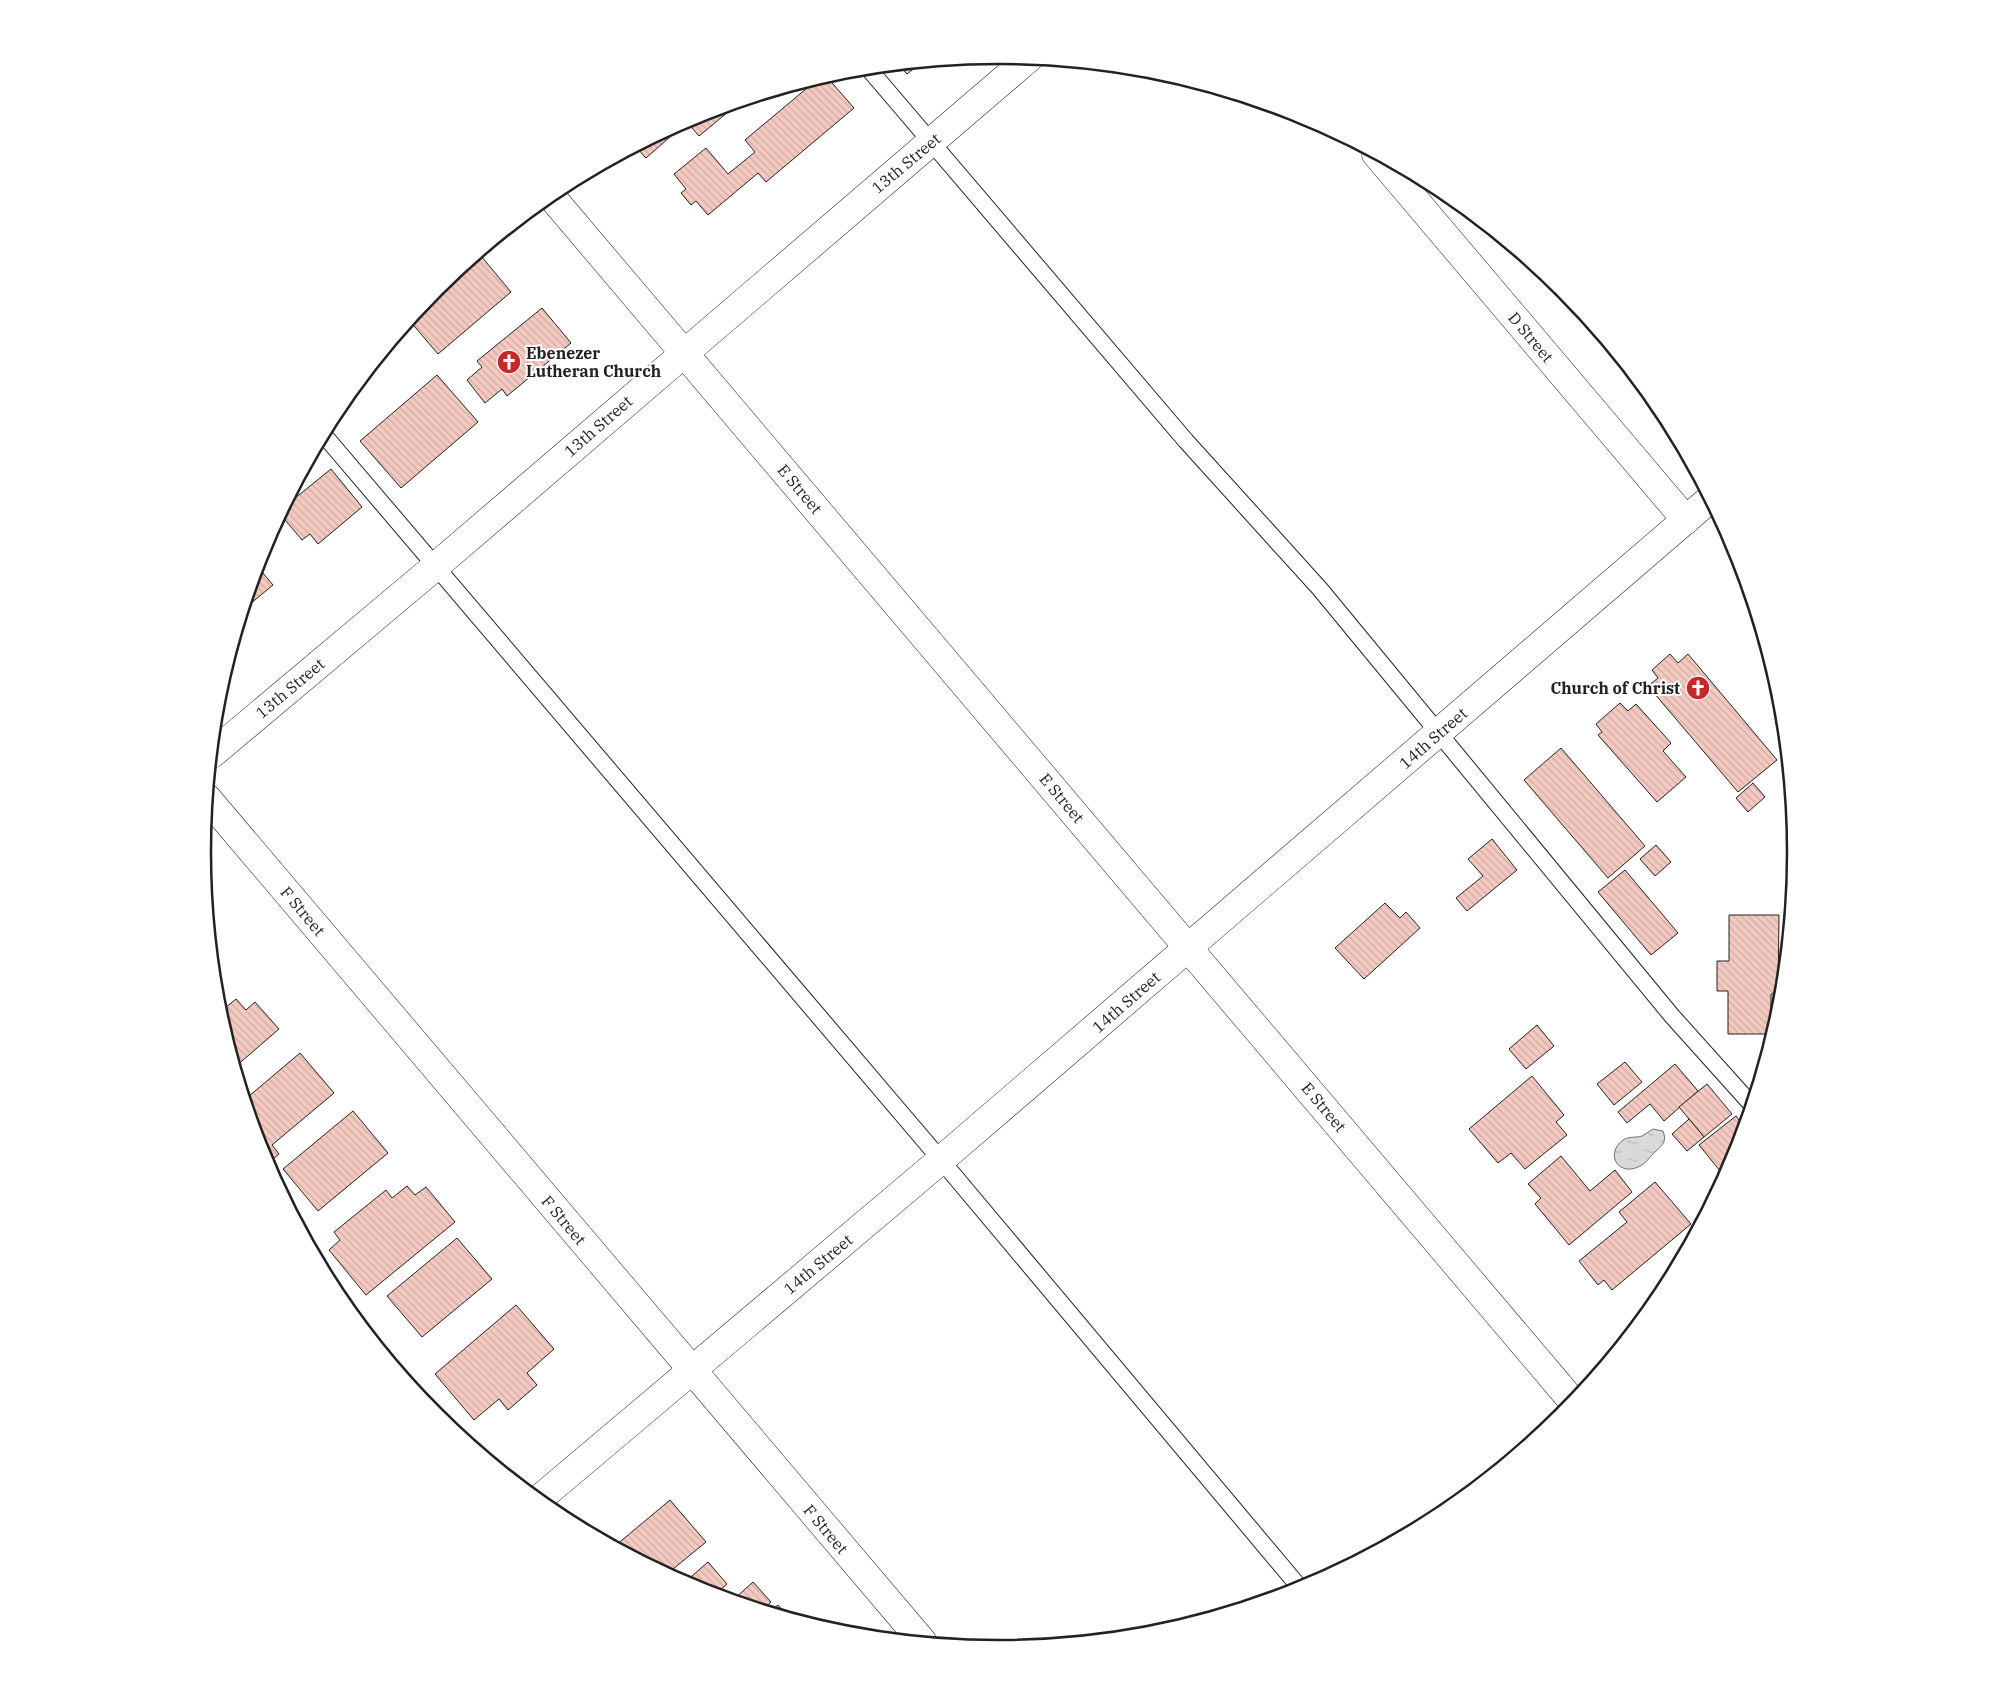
<svg xmlns="http://www.w3.org/2000/svg" width="1998" height="1704" viewBox="0 0 1998 1704" font-family="'IBM Plex Serif',serif">
	<defs>
		<pattern id="water-ripples" width="26" height="14" patternUnits="userSpaceOnUse" patternTransform="scale(1.25)"><rect width="26" height="14" fill="#d9d9d9"/><path d="M2 4q2-2 4 0t4 0M15 11q2-2 4 0t4 0" fill="none" stroke="#bababa"/></pattern>
		<pattern id="building-back-hatch" width="6" height="6" patternUnits="userSpaceOnUse" patternTransform="scale(1.25)"><rect width="6" height="6" fill="#f3c9c0"/><path d="M-1 5l2 2M0 0l6 6M5-1l2 2" fill="none" stroke="#d0aca5"/></pattern>
	</defs>
	<rect width="100%" height="100%" fill="#fff"/>
	<path fill="url(#water-ripples)" stroke="#6f6f6f" d="M1653,1129L1663,1131C1667,1141 1663,1145 1656,1151C1651,1155 1648,1161 1642,1165C1619,1179 1604,1154 1623,1140C1629,1136 1636,1138 1642,1136C1646,1134 1649,1131 1653,1129Z"/>
	<g fill="url(#building-back-hatch)" stroke="#222">
		<polygon points="921,63 907,74 899,65"/>
		<polygon points="826,76 854,108 766,182 758,173 708,215 696,201 691,205 681,193 686,189 674,174 706,148 728,174 755,152 745,140 819,78"/>
		<polygon points="740,102 699,136 687,122 646,158 636,147 694,116"/>
		<polygon points="481,256 511,292 438,354 409,320 436,288 440,284 443,288"/>
		<polygon points="542,308 571,343 507,396 502,389 485,403 467,380 482,367 477,361"/>
		<polygon points="437,375 478,422 401,488 360,441"/>
		<polygon points="331,469 362,507 318,544 310,534 302,540 280,514 284,507"/>
		<polygon points="257,566 273,585 244,609"/>
		<polygon points="1670,654 1678,663 1688,654 1777,760 1738,792 1648,686 1658,678 1652,670"/>
		<polygon points="1620,703 1628,711 1636,704 1671,743 1663,751 1686,777 1657,802 1598,735 1602,732 1596,724"/>
		<polygon points="1561,748 1645,846 1608,878 1524,780"/>
		<polygon points="1753,783 1765,797 1748,812 1736,798"/>
		<polygon points="1492,839 1517,870 1467,911 1456,898 1483,876 1468,859"/>
		<polygon points="1656,845 1671,862 1655,876 1640,859"/>
		<polygon points="1625,870 1678,933 1651,955 1598,892"/>
		<polygon points="1385,903 1400,918 1406,912 1420,928 1364,979 1335,948"/>
		<polygon points="1729,915 1779,915 1778,994 1771,994 1771,1034 1728,1034 1728,991 1717,991 1717,961 1729,961"/>
		<polygon points="236,999 246,1010 255,1002 279,1029 235,1067 219,1013"/>
		<polygon points="1537,1025 1554,1046 1526,1069 1509,1049"/>
		<polygon points="300,1053 334,1093 272,1145 279,1154 267,1164 263,1157 242,1090 248,1097"/>
		<polygon points="1625,1062 1642,1082 1614,1105 1597,1084"/>
		<polygon points="1675,1064 1698,1091 1664,1121 1650,1104 1627,1123 1618,1112"/>
		<polygon points="1532,1076 1564,1115 1556,1122 1567,1135 1525,1169 1511,1153 1498,1163 1469,1129"/>
		<polygon points="1707,1084 1732,1114 1704,1137 1679,1107"/>
		<polygon points="353,1111 388,1153 318,1211 283,1169"/>
		<polygon points="1736,1116 1744,1127 1735,1157 1725,1177 1699,1145"/>
		<polygon points="1689,1119 1704,1137 1687,1151 1672,1134"/>
		<polygon points="1561,1156 1590,1191 1615,1170 1632,1192 1569,1245 1535,1204 1541,1198 1528,1184"/>
		<polygon points="1655,1182 1691,1224 1612,1290 1604,1280 1598,1285 1579,1261 1627,1222 1619,1212"/>
		<polygon points="407,1186 415,1195 426,1187 455,1222 366,1295 329,1250 340,1240 334,1232 386,1190 392,1198"/>
		<polygon points="457,1238 492,1279 422,1337 387,1296"/>
		<polygon points="1668,1284 1662,1295 1641,1320 1636,1315 1650,1303 1648,1300"/>
		<polygon points="516,1305 554,1349 527,1373 537,1385 508,1410 499,1399 474,1420 435,1374"/>
		<polygon points="670,1500 706,1542 667,1574 615,1546"/>
		<polygon points="708,1562 727,1584 717,1593 720,1596 694,1588 684,1583"/>
		<polygon points="753,1582 771,1602 763,1609 733,1600"/>
		<polygon points="778,1605 789,1617 770,1611"/>
	</g>
	<g fill="none" stroke-linecap="round" stroke-linejoin="round">
		<g stroke="#222" stroke-width="18">
			<g id="lane">
				<polyline points="868,68 1186,441 1320,589 1672,1016 1751,1104"/>
				<polyline points="323,434 941,1160 1301,1589"/>
			</g>
		</g>
		<g stroke="#222" stroke-width="29">
			<g id="street">
				<polyline points="1376,154 1686,520"/>
				<polyline points="550,195 1573,1402"/>
				<polyline points="212,754 436,566 1029,58"/>
				<polyline points="207,798 922,1641"/>
				<polyline points="538,1500 941,1160 1710,499"/>
			</g>
		</g>
		<use href="#lane" stroke="#fff" stroke-width="16"/>
		<use href="#street" stroke="#fff" stroke-width="28"/>
	</g>
	<defs>
		<g id="church-disc" transform="scale(1.25)"><circle r="9.5" fill="#c62828" stroke="#fff"/><path d="M-1.2-6h2.4v3.5h3.3v2.4h-3.3V6h-2.4V-.1h-3.3v-2.4h3.3Z" fill="#fff"/></g>
	</defs>
	<g fill-rule="evenodd">
		<use href="#church-disc" x="509" y="362"/>
		<use href="#church-disc" x="1698" y="688"/>
	</g>
	<g text-anchor="middle" stroke-width="4" stroke-linejoin="round" paint-order="stroke">
		<g font-size="16" fill="#222" stroke="#fff">
			<text transform="translate(906 163) rotate(-40)" y="6">13th Street</text>
			<text transform="translate(1531 337) rotate(50)" y="6">D Street</text>
			<text transform="translate(598 426) rotate(-41)" y="6">13th Street</text>
			<text transform="translate(800 489) rotate(50)" y="6">E Street</text>
			<text transform="translate(290 688) rotate(-40)" y="6">13th Street</text>
			<text transform="translate(1433 738) rotate(-41)" y="6">14th Street</text>
			<text transform="translate(1062 798) rotate(50)" y="6">E Street</text>
			<text transform="translate(303 911) rotate(50)" y="6">F Street</text>
			<text transform="translate(1126 1002) rotate(-41)" y="6">14th Street</text>
			<text transform="translate(1324 1107) rotate(50)" y="6">E Street</text>
			<text transform="translate(564 1220) rotate(50)" y="6">F Street</text>
			<text transform="translate(818 1264) rotate(-40)" y="6">14th Street</text>
			<text transform="translate(826 1529) rotate(50)" y="6">F Street</text>
		</g>
		<g font-size="16" font-weight="bold" fill="#222" stroke="#fff" text-anchor="start">
			<text x="526" y="359">Ebenezer<tspan x="526" dy="18">Lutheran Church</tspan></text>
			<text x="1680" y="694" text-anchor="end">Church of Christ</text>
		</g>
	</g>
	<path d="M0 0H1998V1704H0ZM211 852a788 788 0 1 1 1576 0a788 788 0 1 1-1576 0Z" fill="#fff" fill-rule="evenodd"/>
	<path fill="none" stroke="#222" stroke-width="2.5" d="M211 852a788 788 0 1 1 1576 0a788 788 0 1 1-1576 0Z"/>
</svg>
